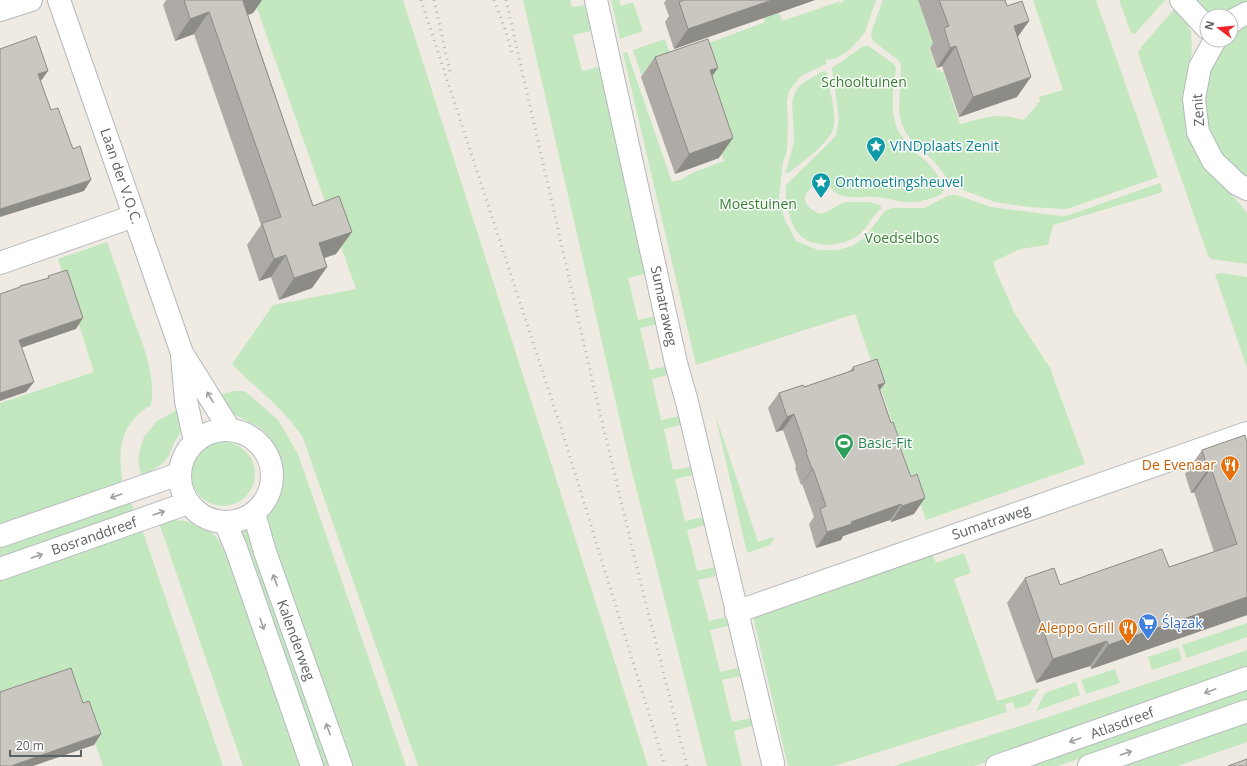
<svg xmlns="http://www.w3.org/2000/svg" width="1247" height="766" viewBox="0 0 1247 766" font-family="'Open Sans',sans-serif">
	<rect width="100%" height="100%" fill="#efebe3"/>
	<g fill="#c3e8bf">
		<path d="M254,0H403L648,766H418L303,438C284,408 257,390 232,364L273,305L356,289Z"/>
		<polygon points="523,0 570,0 572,7 585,5 591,31 573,35 582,71 599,67 648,273 628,278 638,320 656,316 658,324 640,328 650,370 668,366 670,374 652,379 661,420 679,416 681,425 664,429 673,470 691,467 693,475 675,479 685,521 703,517 705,525 687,530 697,571 714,567 716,576 698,580 709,621 726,617 728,626 710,630 720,672 738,668 740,676 722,680 732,722 750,718 752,726 734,731 742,766 707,766 630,464"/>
		<polygon points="611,0 619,0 621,6 633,2 643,31 620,39"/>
		<polygon points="758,0 775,0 782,21 841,1 838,5 845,0 876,0 865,32 859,40 849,50 835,59 826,60 826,64 801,76 789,91 787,102 788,127 787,151 783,162 779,198 784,218 796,241 818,250 837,250 852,246 864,238 885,211 892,208 925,208 949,195 957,195 991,207 1062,216 1069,215 1160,183 1163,192 1053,225 1048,245 1020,249 993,262 996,271 1015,314 1050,368 1085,464 926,520 855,314 696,365 623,53 627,52 672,182 682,179 694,172 724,161 697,91 685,52 765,22"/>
		<path d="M883,0H918L934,46L929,48L937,70H940L941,72L943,71L960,124C987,117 996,112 1024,120L1040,101L1039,97L1063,90L1033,0H1096L1158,177L1067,209L1029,207L995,202L955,187L951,183L933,160L918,148L906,133L901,122L899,109L901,65L898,60L873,41L871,35L872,30Z"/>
		<polygon points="1119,0 1165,0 1135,34 1131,33"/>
		<polygon points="1193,0 1247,0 1247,3 1227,16 1212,16"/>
		<polygon points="1176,7 1184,17 1191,32 1192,46 1191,58 1186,93 1223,184 1247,213 1247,264 1211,259 1208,256 1138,53 1142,46"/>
		<polygon points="1247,23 1247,180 1228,164 1210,136 1205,120 1203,103 1209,70 1225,42 1227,40 1231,40 1231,36"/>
		<polygon points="665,39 671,56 642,77 633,50"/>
		<path d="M867,45L894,64L896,68L893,91V113L897,129L910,148L926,161L945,184C945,193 940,196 932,198C907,207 900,200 877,197C866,195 854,199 843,196C836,195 831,187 826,183C815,184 800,192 807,205C810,209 816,212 820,214C830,212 836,205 846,202H870L881,206V209C871,217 866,232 854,238C840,246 815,248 802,237C789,226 785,200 786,185L828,144L836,135L839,118L832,68L862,47Z"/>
		<path d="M825,71L827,73C829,89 836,110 834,126C832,141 802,162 790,172L785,173L788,165L794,141L792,102L795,92L801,84L822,72Z"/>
		<path d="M107,242C116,266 124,291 132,315C143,345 156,373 151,405C120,423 117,451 123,484L0,529V403L94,372L58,259Z"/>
		<polygon points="1223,273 1247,277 1247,368 1215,274"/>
		<polygon points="234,391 242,391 246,392 278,420 298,454 406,766 348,766 267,537 267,520 281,485 283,476 282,463 269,437 259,427 233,414 218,395"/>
		<polygon points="181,408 182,421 180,433 174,443 169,455 163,463 142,477 138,462 140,449 144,437 157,421"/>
		<polygon points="715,414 758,542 773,537 774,538 770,545 747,553"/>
		<circle cx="223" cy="474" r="32"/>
		<polygon points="130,499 135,514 0,562 0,544"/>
		<polygon points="175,520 186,521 204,528 212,533 219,540 236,578 303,766 243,766 159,523"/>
		<polygon points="249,528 332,766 318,766 236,533"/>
		<polygon points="142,529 223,766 103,766 71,674 0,698 0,579"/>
		<polygon points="964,553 971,573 954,579 997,701 1039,688 1029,705 1015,709 1013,702 1005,704 1007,712 834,766 788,766 753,617 932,554 936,563"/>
		<polygon points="1247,623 1247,637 1187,658 1182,645"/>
		<polygon points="1178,647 1182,660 1152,670 1148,657"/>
		<polygon points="1247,650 1247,672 991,761 974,766 894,766 1048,717"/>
		<polygon points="1115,669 1120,683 1086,694 1081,680"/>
		<polygon points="1076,682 1080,695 1036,711 1045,693"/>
		<polygon points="1247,688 1247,700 1058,766 1021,766"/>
		<polygon points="1247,717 1247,742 1178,766 1105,766"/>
	</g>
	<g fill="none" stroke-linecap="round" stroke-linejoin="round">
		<g stroke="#b4b7bb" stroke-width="24">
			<g id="minor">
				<polyline points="59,0 182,353 230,430"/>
				<polyline points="596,0 676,363 687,402 773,763"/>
				<polyline points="0,10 31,0"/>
				<polyline points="0,263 134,216"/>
				<polyline points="182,356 186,401 195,441"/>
				<polyline points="736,612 1247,433"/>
			</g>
		</g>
		<g stroke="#b5b9be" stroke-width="24">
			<g id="secondary">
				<polyline points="1181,0 1207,28"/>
				<polyline points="1231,23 1235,19 1247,13"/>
				<polyline points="1215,40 1200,67 1194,99 1198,132 1213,161 1237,184 1247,189"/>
				<circle cx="226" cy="476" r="46"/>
				<polyline points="254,513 265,552 341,766"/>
				<polyline points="225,522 236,548 312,766"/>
				<polyline points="0,536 179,474"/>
				<polyline points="0,569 188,503"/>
				<polyline points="997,766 1247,678"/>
				<polyline points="1089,766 1247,711"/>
			</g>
		</g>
		<use href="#minor" stroke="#fff" stroke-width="22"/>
		<use href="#secondary" stroke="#fff" stroke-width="22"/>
		<g stroke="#b3b4b5" stroke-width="3" stroke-dasharray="1 5" stroke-linecap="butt">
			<polyline points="421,0 562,431 665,766"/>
			<polyline points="434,0 450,72"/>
			<polyline points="494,0 506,32 513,56"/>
			<polyline points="506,0 594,388 640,580 687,766"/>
		</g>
	</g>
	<g fill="#aeaaa5">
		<polygon points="166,0 262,0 253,13 248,15 313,206 336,254 324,258 327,267 312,288 279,300 271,277 259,281 247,245 261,225 194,34 175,41 163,5"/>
		<polygon points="666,0 815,0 674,49 665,22 669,16 664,3"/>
		<polygon points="918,0 1005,0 1007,6 1029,21 1017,37 1017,97 959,117 942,66 937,68 930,48 933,43"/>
		<polygon points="655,57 712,76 719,158 675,174 641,77"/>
		<polygon points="853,367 885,383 880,390 897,441 914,514 891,522 890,520 843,536 841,540 816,548 809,524 814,517 802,484 801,485 795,468 796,466 783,430 776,432 768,408 779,393 804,387 850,371"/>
		<polygon points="1247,442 1247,615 1091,669 1090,666 1036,683 1007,603 1025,578 1060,585 1169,567 1214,552 1194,492 1191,493 1185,474 1202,450"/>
	</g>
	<g fill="#8d8b86">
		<polygon points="244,0 262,0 253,13 227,22 243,1"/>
		<polygon points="772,0 815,0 674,49 688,29"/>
		<polygon points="209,12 194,34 175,41 190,19"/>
		<polygon points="1029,21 1015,41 1014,26"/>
		<polygon points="956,46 942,66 937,68 950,48"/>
		<polygon points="718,68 704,88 710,70"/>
		<polygon points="48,71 41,81 38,74"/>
		<polygon points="1031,77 1017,97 959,117 973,97"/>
		<polygon points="733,138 719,158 675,174 689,154"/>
		<polygon points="91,180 84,191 0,217 0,209"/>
		<polygon points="352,232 336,254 304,265 319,243"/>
		<polygon points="286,255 271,277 259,281 274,259"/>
		<polygon points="327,267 312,288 279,300 294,278"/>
		<polygon points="83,318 76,329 12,351 19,340"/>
		<polygon points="34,382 26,392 0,401 0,393"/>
		<polygon points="885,383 874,398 878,385"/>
		<polygon points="794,414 783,430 776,432 787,417"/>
		<polygon points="1211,468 1194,492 1191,493 1208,469"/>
		<polygon points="812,469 813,469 802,484 801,485"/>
		<polygon points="925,498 914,514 891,522 902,506"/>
		<polygon points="901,504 890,520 843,536 841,540 816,548 827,532 851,522"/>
		<polygon points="1247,597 1247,615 1091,669 1108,645"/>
		<polygon points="1107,641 1090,666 1036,683 1053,659"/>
		<polygon points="101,734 94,745 33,766 11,766"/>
	</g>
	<g fill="#cac6c0" stroke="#8d8b86">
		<polygon points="184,0 244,0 243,1 260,52 313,206 339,196 352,232 319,243 327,267 294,278 286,255 274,259 262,223 281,217 209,12 190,19"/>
		<polygon points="684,0 772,0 688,29 679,2"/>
		<polygon points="939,0 1005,0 1007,6 1022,1 1029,21 1014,26 1031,77 973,97 956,46 950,48 944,28 949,26"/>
		<polygon points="36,36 48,71 38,74 51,110 58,108 73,149 80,146 91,180 0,209 0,49"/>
		<polygon points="708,39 718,68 710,70 733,138 689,154 655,57"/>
		<polygon points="67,270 83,318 19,340 34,382 0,393 0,294 20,287 20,286 49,278 48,276"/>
		<polygon points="877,359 885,383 878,385 891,423 893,422 899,439 897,439 911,477 917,474 925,498 902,506 901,504 851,522 852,524 827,532 820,509 826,506 813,469 812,469 806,452 807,452 794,414 787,417 779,393 803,385 804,387 854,370 853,367"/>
		<polygon points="1245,435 1247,442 1247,597 1108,645 1107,641 1053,659 1025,578 1054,568 1060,585 1162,549 1169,567 1237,544 1211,468 1208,469 1202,450"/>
		<polygon points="71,668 83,703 89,701 101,734 11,766 0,766 0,692"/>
		<polygon points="1247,759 1247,766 1228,766"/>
	</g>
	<defs><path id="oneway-shaft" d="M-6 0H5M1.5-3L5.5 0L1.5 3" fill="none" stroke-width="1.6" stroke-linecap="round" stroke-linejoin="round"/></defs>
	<g stroke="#9da0a3">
		<use href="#oneway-shaft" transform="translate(210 397) rotate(-121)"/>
		<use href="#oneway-shaft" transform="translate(116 496) rotate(161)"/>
		<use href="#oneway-shaft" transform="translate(159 513) rotate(-19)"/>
		<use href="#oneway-shaft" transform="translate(37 556) rotate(-19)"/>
		<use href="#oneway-shaft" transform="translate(275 580) rotate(-110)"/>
		<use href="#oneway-shaft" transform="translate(262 624) rotate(71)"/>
		<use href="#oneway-shaft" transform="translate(1210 691) rotate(160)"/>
		<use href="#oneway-shaft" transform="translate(328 729) rotate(-110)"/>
		<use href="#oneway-shaft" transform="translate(1075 740) rotate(160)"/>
		<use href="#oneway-shaft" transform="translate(1126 753) rotate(-19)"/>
	</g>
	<defs>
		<g id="sight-pin" transform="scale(1)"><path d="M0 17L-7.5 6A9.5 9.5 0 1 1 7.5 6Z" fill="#0f9aa8" stroke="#fff"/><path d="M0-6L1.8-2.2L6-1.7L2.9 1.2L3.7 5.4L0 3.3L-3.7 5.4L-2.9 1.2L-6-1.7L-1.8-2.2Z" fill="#fff"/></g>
		<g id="stadium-pin" transform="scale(1)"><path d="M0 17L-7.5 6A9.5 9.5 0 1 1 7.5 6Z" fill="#2e9e5b" stroke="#fff"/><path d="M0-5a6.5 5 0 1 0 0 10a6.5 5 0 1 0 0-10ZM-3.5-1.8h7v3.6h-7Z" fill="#fff"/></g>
		<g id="restaurant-pin" transform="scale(1)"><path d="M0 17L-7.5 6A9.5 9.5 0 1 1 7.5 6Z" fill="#e8710a" stroke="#fff"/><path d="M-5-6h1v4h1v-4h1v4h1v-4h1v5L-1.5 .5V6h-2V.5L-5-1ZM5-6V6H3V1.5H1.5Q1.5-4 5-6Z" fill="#fff"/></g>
		<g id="supermarket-pin" transform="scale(1)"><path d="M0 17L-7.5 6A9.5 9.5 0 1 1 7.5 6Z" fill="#3f7fe0" stroke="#fff"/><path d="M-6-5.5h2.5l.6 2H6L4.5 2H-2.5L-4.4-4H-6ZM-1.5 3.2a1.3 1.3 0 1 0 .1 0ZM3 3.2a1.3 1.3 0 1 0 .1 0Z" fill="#fff"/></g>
	</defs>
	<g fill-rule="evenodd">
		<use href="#sight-pin" x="876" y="146"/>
		<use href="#sight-pin" x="821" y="182"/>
		<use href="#stadium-pin" x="844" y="443"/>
		<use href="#restaurant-pin" x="1230" y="465"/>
		<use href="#supermarket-pin" x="1148" y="623"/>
		<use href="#restaurant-pin" x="1128" y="628"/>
	</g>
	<g text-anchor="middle" stroke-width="3" stroke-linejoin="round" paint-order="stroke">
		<g font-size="14" fill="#348130" stroke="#fff">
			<text x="864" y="87">Schooltuinen</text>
			<text x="758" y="209">Moestuinen</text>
			<text x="902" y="243">Voedselbos</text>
		</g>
		<g font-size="14" fill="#5b6165" stroke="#fff">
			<text transform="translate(1198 110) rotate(-94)" y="5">Zenit</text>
			<text transform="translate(121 176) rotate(71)" y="5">Laan der V.O.C.</text>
			<text transform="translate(664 306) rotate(78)" y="5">Sumatraweg</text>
			<text transform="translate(991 522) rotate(-19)" y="5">Sumatraweg</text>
			<text transform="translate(94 536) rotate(-19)" y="5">Bosranddreef</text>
			<text transform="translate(296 640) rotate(70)" y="5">Kalenderweg</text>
			<text transform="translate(1122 723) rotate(-20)" y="5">Atlasdreef</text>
		</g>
		<g font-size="14" fill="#0d838f" stroke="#fff" text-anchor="start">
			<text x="890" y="151">VINDplaats Zenit</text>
			<text x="835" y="187">Ontmoetingsheuvel</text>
		</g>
		<g font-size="14" fill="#27864d" stroke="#fff" text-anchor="start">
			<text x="858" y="448">Basic-Fit</text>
		</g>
		<g font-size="14" fill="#c56008" stroke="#fff" text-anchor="end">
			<text x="1216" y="470">De Evenaar</text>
			<text x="1114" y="633">Aleppo Grill</text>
		</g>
		<g font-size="14" fill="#366cbe" stroke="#fff" text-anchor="start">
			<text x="1162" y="628">Ślązak</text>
		</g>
	</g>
	<g transform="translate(1219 28) rotate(286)"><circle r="19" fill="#ffffff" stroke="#bdc0c1"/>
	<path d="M0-3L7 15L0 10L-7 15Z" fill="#f1272c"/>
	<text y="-6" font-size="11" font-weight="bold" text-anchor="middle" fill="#5b6165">N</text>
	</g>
	<path d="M10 750v6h71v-6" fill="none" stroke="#5b6165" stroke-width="2"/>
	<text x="16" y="750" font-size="12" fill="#5b6165" stroke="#ffffff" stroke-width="3" paint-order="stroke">20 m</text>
</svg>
